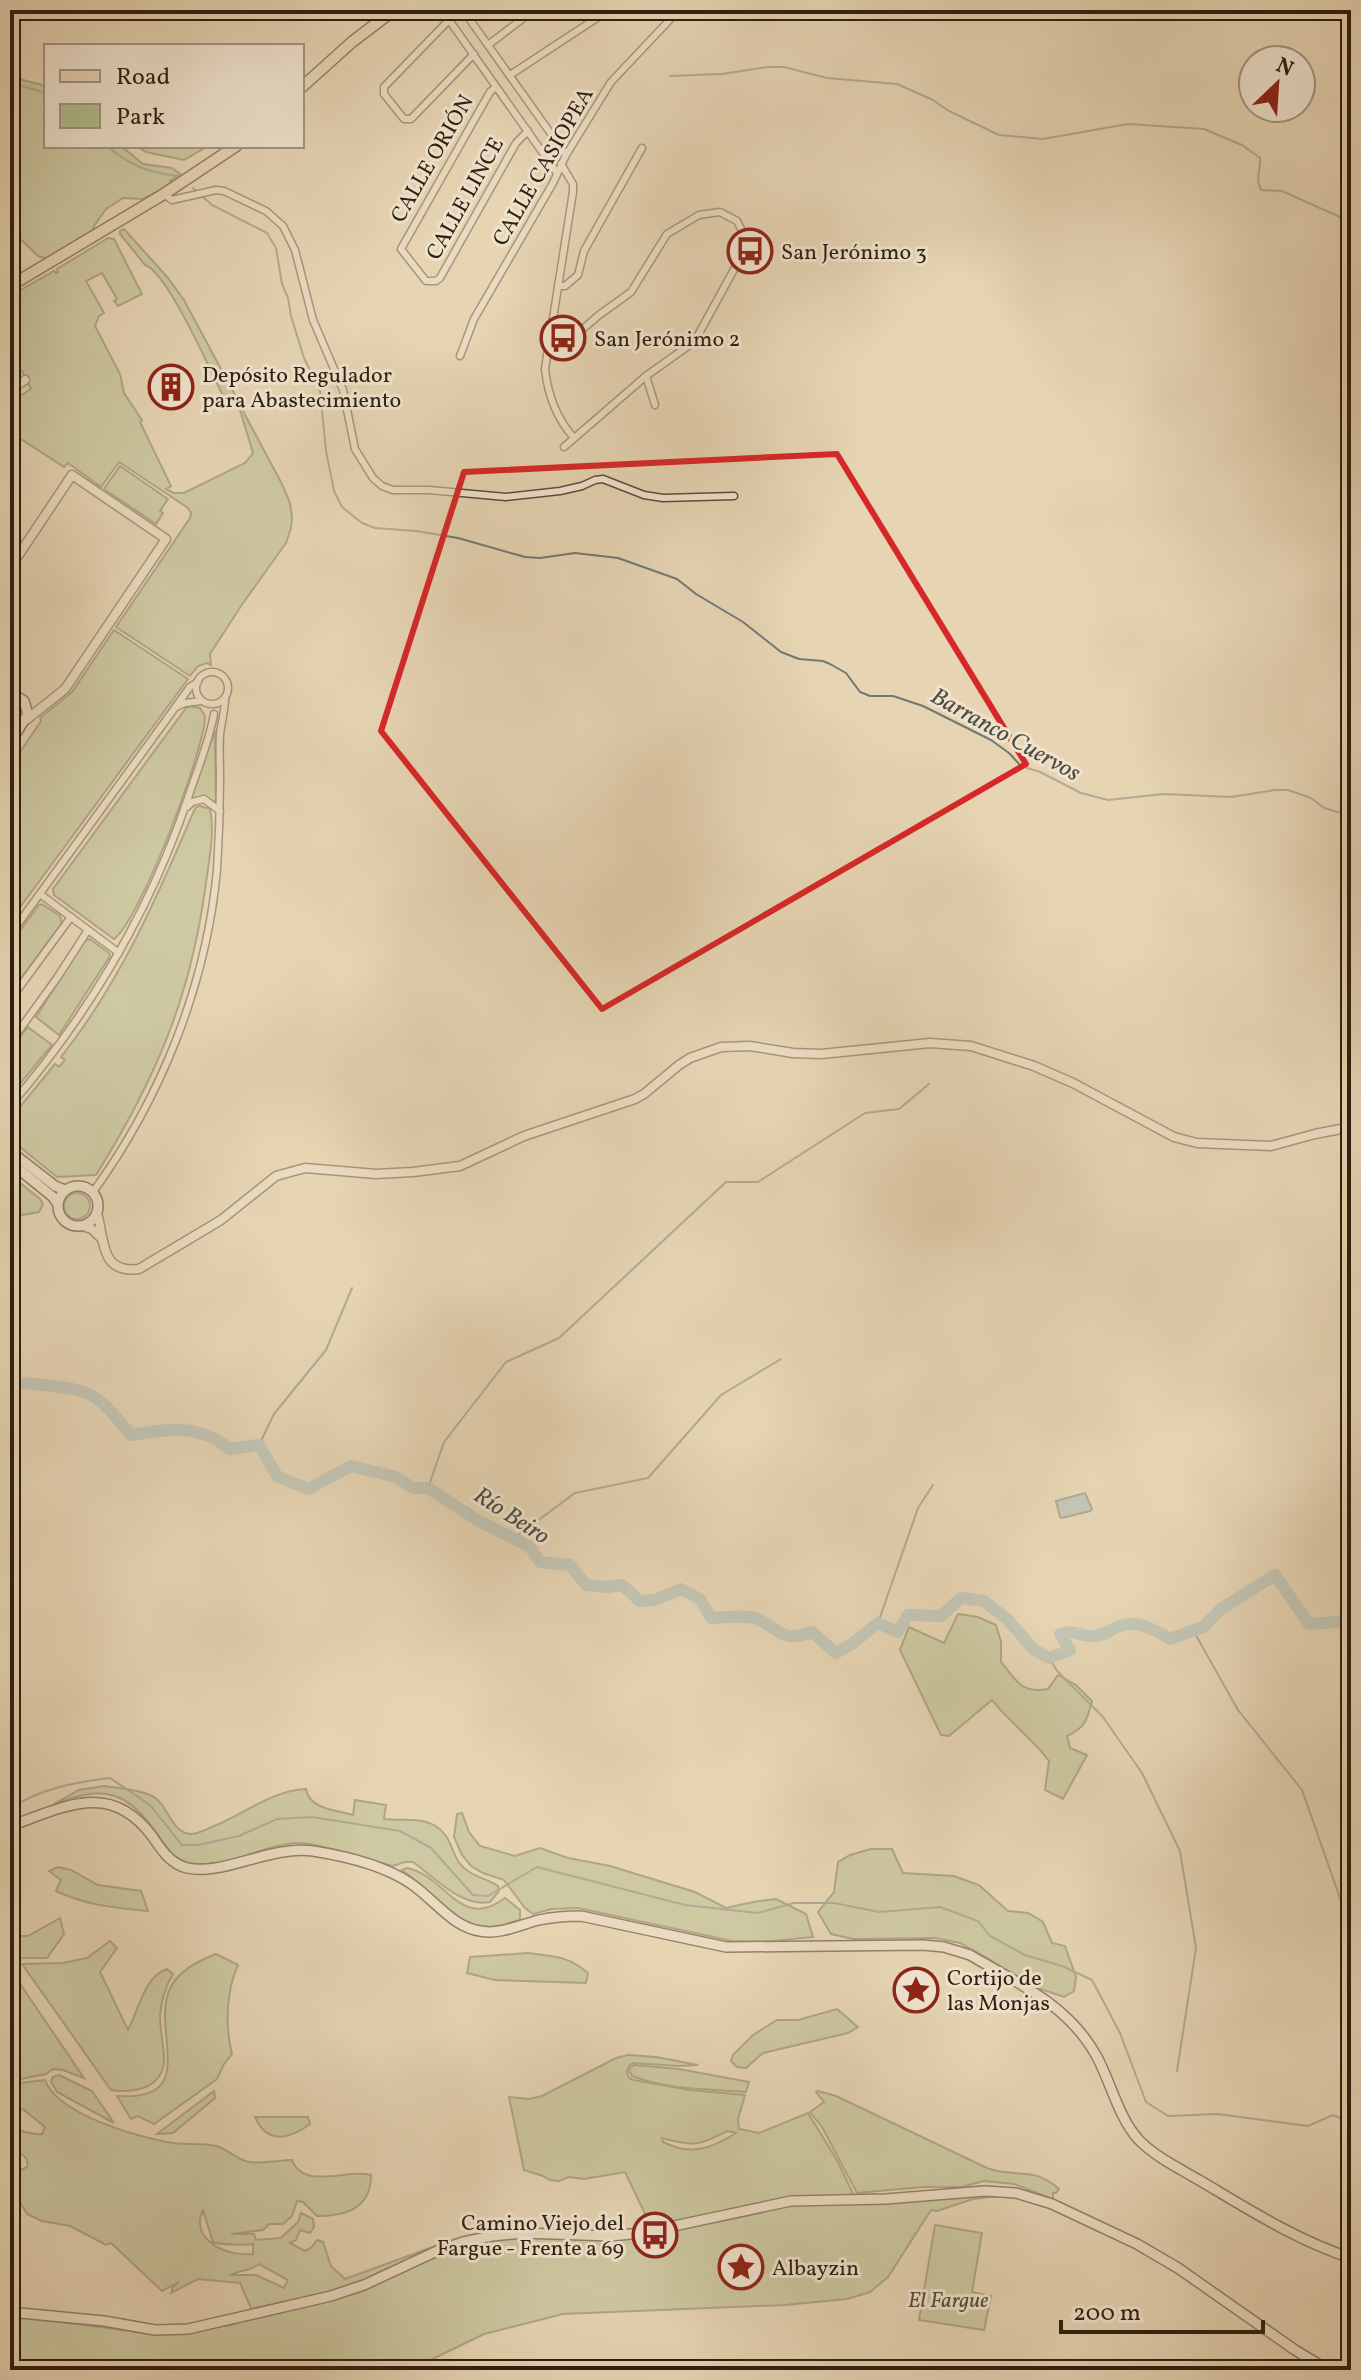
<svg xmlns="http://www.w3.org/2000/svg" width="1361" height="2380" viewBox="0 0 1361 2380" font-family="Vollkorn,serif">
	<rect width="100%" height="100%" fill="#e6d4b3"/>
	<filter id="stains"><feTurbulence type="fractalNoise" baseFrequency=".0025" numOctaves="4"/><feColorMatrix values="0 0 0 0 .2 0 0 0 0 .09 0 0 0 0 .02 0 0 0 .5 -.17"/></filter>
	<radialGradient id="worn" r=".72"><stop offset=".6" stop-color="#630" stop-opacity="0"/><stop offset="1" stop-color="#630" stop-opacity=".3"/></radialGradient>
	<g fill="#b2bd8f" stroke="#706e4f" stroke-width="2" fill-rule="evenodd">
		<polygon points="10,73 23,80 46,86 46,146 121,146 143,164 172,168 180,174 170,181 172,184 143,199 123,198 106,209 94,226 92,232 47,259 38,256 10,229"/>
		<polygon points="136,146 208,146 184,160 146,152"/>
		<path d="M124,229L168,278L184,300L235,395L225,400C212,374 167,271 145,265L120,234V231Z"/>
		<polygon points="108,238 114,239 142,294 118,306 114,301 117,299 102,273 86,281 104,313 99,316 95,326 120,374 124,393 142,420 140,422 171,486 166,489 174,493 184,493 245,463 253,453 237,400 282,484 290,503 292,517 291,528 286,543 243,603 210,654 211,665 207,663 198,666 190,676 116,627 190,518 191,513 188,508 119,462 101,487 68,463 64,467 10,432 10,402 31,389 22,371 10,378 10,296 54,271 56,273 58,272 57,269"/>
		<polygon points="120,466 168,499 160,511 163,513 156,524 104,489"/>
		<polygon points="114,630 188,679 10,921 10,767 41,721 40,718 72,692"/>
		<path d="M190,706L200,708L205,716C205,750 139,922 114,939L54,895L53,889L186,708Z"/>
		<polygon points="215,731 216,803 202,796 189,801"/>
		<path d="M200,806L210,809C215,832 209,860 206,883C191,996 156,1079 96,1175L57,1177L10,1139V1119L55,1064L59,1067L65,1060L61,1057C119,984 157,898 193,813L196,807Z"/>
		<polygon points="42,904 60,916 62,923 10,993 10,944 39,905"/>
		<polygon points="90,939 109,953 110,956 59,1035 36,1017 83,943 86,940"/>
		<polygon points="28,1027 52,1045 10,1096 10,1049"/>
		<polygon points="10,1175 40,1199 43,1204 39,1212 10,1217"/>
		<circle cx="77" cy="1206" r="13"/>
		<path d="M958,1614L978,1617L996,1625L1001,1642V1662C1017,1681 1021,1694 1048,1689L1058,1675L1076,1685L1092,1701C1087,1720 1086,1727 1067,1736L1070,1748L1087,1755L1063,1799L1045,1790L1049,1761C1032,1738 1009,1722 992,1700L949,1736L941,1735L900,1650L909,1627L944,1643Z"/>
		<path d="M103,1786C118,1788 137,1789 152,1796C168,1803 170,1833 191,1834C198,1834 207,1829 214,1826C246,1813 271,1791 306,1789C309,1809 336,1810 353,1815L355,1800L386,1805L384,1819C407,1822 430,1814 446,1836C452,1845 454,1856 460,1864C470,1876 486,1878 498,1886L499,1891L490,1902C462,1908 434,1877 413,1862H405L393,1866C368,1860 321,1843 298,1843C263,1844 223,1871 189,1863C174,1859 166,1848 158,1835C127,1790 104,1785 54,1804L79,1790Z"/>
		<polygon points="462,1813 469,1832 480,1846 515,1856 540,1848 568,1858 610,1866 695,1892 726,1908 753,1902 776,1899 806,1914 813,1937 763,1942 732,1941 578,1908 552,1909 533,1914 525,1908 504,1880 483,1873 471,1866 462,1855 454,1837 457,1814"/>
		<polygon points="871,1849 892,1849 903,1873 954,1876 979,1885 1008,1911 1028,1913 1043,1922 1052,1943 1065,1946 1076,1977 1074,1991 1064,1997 1032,1986 989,1959 960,1943 935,1938 853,1939 831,1934 818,1912 834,1892 838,1862 850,1855"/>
		<path d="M58,1867L71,1870L98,1885L141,1891L148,1911C115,1908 85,1905 56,1891L61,1880L49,1871Z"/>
		<path d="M407,1868C445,1875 461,1932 505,1898L520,1910V1920C510,1922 499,1927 490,1927C453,1927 430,1889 402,1870Z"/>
		<polygon points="60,1918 64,1934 47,1958 10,1958 10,1936 28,1936"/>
		<path d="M110,1941L117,1948L100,1972L128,2030C138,2012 144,1976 167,1969L173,1974C165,1987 161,2000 160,2016C160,2031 164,2046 164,2060C163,2089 133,2093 111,2090L22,1964L63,1963L87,1958Z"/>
		<path d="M528,1953C556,1957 566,1955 588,1973L586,1983L495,1980L467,1973L470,1957Z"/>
		<path d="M216,1954L238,1965C226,1991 225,2026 232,2054L224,2064L217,2079L154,2124L138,2116L131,2119L117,2096C200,2102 152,2033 169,1991C177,1971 198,1961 216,1954Z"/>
		<polygon points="10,1969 84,2078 63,2070 53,2069 46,2074 10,2081"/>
		<polygon points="837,2009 858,2027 848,2033 763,2053 746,2068 737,2067 731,2061 733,2055 753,2035 777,2020 798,2020"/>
		<path d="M628,2055L656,2057L698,2065L678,2066L633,2063L630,2065L627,2071L629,2078L634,2080L689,2090L745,2095L738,2119L739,2129L759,2133L808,2113L838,2162L854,2196L788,2197L652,2228L653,2222L647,2218L625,2172L584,2179L569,2177L559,2181L550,2180L543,2176L524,2170L509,2097L529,2099L542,2096L616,2058ZM728,2131L736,2133C711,2149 690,2156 663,2142L662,2138C695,2147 696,2146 728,2131Z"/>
		<path d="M634,2065L679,2069L749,2082L746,2092C709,2089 668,2090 632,2076L629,2069Z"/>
		<polygon points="59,2075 92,2091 114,2123 57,2092 51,2082 53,2077"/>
		<path d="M45,2080C57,2114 139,2138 173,2143C187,2145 202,2143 216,2146C228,2149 237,2160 249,2162C256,2164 282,2160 292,2160C304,2191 347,2168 371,2175C371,2208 347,2216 317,2216L303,2202L297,2201L292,2216L283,2224H269L263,2230L231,2234H254L256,2240L281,2238L298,2222L301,2213L313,2219L314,2227L310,2233L300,2230L296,2240L290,2243L305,2251L311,2248L317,2240L323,2242L331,2266L345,2279L449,2241L367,2281L333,2292L256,2309L251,2308L240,2283L198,2279L171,2293L173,2287L179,2282L162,2291L111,2243L106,2245L70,2226L42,2221L27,2214L10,2184V2167L21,2170L27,2167C30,2156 19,2152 10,2149V2130C21,2129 34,2136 42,2134L45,2127L24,2110L10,2105V2084ZM203,2210L213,2242C220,2245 246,2245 253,2244V2254C227,2257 189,2240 203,2210ZM259,2264L288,2280L284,2288L256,2275H231C239,2270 251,2271 259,2264Z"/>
		<polygon points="214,2091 215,2098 173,2133 157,2134"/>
		<path d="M818,2091L836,2096L987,2168C1017,2179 1032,2165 1059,2189L1056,2193H1053V2199L1014,2184L984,2181L961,2187H923L857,2193L822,2127L810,2112L824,2102L816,2092Z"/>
		<path d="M255,2117H308L310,2124C290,2139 267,2145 255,2117Z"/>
		<polygon points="993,2193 1000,2196 973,2199 937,2211 931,2210 888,2277 870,2292 847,2299 785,2305 563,2314 484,2334 410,2370 10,2370 10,2319 30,2318 153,2334 231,2325 246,2319 315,2303 458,2246 515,2237 612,2240 792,2205"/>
		<polygon points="935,2225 982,2233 972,2292 991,2296 984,2330 919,2320"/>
	</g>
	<polygon fill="#9cb5b8" stroke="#707974" stroke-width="2" points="1085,1493 1092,1509 1090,1511 1062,1518 1060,1517 1056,1501"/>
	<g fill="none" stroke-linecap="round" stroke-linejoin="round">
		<g stroke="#707974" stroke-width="2">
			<path d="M670,76L722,74L768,67H784L827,78L897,84L933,100L949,111L999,135L1043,139L1128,124L1204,129L1242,145L1260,158C1261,171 1255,178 1261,190L1282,191L1351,222"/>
			<polyline points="10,80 22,86 46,93"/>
			<path d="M107,146C131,166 147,172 177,176"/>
			<polyline points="193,188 198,193"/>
			<polyline points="203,197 212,205 267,233 276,248 282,284 288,298 291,316 304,358 320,391 326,451 334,491 342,507 362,523 375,528 416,531 458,538 525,557 540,558 575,553 618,558 677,579 696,594 743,622 781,652 799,659 823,661 830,664 846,673 860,692 870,696 893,696 923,706 991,740 1009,753 1021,766 1040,772 1081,793 1108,800 1164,794 1231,797 1275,790 1288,790 1311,798 1324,808 1351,816"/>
			<polyline points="259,1445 274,1414 326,1350 352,1288"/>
			<polyline points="428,1488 444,1442 506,1362 559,1338 726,1182 758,1182 865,1113 899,1109 929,1084"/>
			<polyline points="513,1539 575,1493 648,1478 721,1395 781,1359"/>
			<polyline points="878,1623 918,1508 933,1485"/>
			<polyline points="1193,1630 1238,1710 1302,1790 1341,1901 1351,1922"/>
			<polyline points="1049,1658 1058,1672 1103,1717 1142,1773 1180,1851 1196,1948 1177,2071"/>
			<path d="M10,1809C38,1789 76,1782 110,1778L150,1805L182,1845H198L239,1836L277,1819L312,1817L400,1831L431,1848L473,1895L488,1896L537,1867L685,1905L758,1913L794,1903H834L879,1912L940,1907L978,1921L990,1936L1025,1955L1062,1966L1092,1980L1120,2033L1146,2102L1168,2116L1218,2114L1308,2126L1333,2115L1351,2123"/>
		</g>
		<path stroke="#9cb5b8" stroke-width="12" d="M10,1382C30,1384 74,1386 91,1395C106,1403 120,1422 131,1435C170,1429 197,1423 230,1449L259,1445L277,1476L308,1489L351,1466L396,1477L413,1488H428L479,1521L530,1547L540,1562L570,1565L586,1585L608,1587L622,1585L640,1601L655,1600L681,1589L700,1599L711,1618C725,1618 745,1614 757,1619C782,1630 780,1643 812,1632L836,1653L852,1644L878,1623L898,1632L908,1615L941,1616L961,1598L984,1601L1008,1620L1033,1649L1049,1658L1070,1650L1060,1634C1075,1629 1077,1636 1091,1636C1100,1637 1108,1632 1115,1628C1134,1618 1154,1629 1170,1639L1203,1627L1222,1608L1275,1575L1309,1624L1351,1621"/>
		<g stroke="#5c4c38" stroke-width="9">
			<g id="minor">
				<polyline points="442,10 557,173"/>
				<polyline points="463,10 566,155"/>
				<polyline points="449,20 384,87 384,94 404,119 411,119 474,54"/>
				<polyline points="488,45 534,10"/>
				<polyline points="510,75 609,10"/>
				<polyline points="496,87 490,92 401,249 426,281 436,281 440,278 516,143 528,131"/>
				<path d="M561,164L573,184V192L545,369C548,396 556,418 574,438"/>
				<polyline points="164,194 172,200 216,190 224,191 266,211 283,226 295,250 313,320 343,390 355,449 373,478 382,486 393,490 429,490 506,497 560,491 582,486 595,480 603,479 644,495 663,498 734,496"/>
				<polyline points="558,286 565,286 578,275 584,251 642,148"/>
				<polyline points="547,355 555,353 599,315 631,292 667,234 699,215 720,212 737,221 746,239 743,253 697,337 691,344 646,376 564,447"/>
				<polyline points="460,356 474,319 553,183 566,155 611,82 679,10"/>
				<polyline points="646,376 655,405"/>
				<circle cx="212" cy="688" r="16"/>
				<polyline points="176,707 185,703 202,701"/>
				<polyline points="187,807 192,802 204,799 220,811"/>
				<polyline points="40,894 119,953"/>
				<polyline points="10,935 190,687 198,682"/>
				<polyline points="10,1000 71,917"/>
				<polyline points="10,1043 57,978 88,930"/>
				<path d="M10,1106C89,1014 151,910 189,795C198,768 209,742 214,714"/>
				<path d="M93,1192C161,1098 206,986 217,870C219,839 220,809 220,778C220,764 219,749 220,735C221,723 225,711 225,699"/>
			</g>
		</g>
		<g stroke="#5c4c38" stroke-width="11">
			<g id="tertiary">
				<polyline points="10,390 25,380"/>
				<polyline points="10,568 72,475 166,539 65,689 26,720"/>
				<path d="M97,1213C105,1241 100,1274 139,1269L221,1220L276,1176L305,1168L376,1174L413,1172L460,1166L524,1136L635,1099L644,1094L679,1065L690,1058L721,1047L750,1046L793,1053L821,1054L930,1043L971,1046L1034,1066L1073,1083L1174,1137L1197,1143L1271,1146L1315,1134L1351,1127"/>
				<polyline points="82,1226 92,1229 101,1238"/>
			</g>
		</g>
		<g stroke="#2e1f0f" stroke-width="12">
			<g id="secondary">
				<polyline points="10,692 24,701 28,714 10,743"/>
				<polyline points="10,1151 55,1186 65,1190"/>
				<polyline points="10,1162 53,1197 57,1203"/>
				<circle cx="78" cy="1206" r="20"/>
				<path d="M10,1826C64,1807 110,1780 152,1836C161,1849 170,1864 187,1868C223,1876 271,1845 313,1851C345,1856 383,1865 410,1883C433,1898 452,1927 480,1931C500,1935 519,1925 539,1920C553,1917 567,1916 581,1916L726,1947L923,1945L944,1947L970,1955C1019,1984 1069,2005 1097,2057C1111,2083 1118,2116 1138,2139C1154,2156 1178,2168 1199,2180C1248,2209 1296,2240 1351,2258"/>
				<polyline points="10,2312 104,2321 155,2330 188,2329 331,2296 364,2285 437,2251 463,2242 492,2236 523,2233 611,2236 641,2233 791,2201 886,2199 985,2191 1016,2193 1052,2204 1137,2244 1178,2268 1295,2350 1328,2370"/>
			</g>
		</g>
		<g stroke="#2e1f0f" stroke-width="13">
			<g id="primary">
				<polyline points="302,87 352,42 394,10"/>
				<polyline points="10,286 164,194 236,146"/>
			</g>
		</g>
		<use href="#minor" stroke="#efe3ce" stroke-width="6"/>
		<use href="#tertiary" stroke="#efe3ce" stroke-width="8"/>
		<use href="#secondary" stroke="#efe3ce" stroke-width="9"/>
		<use href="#primary" stroke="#e6d4b3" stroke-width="10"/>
	</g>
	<path d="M0 0H1361V2380H0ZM837,454L1026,764L602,1009L381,731L464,472Z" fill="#e6d4b3" fill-opacity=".55" fill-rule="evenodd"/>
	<path fill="none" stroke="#d62828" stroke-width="6" stroke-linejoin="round" d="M837,454L1026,764L602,1009L381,731L464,472Z"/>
	<defs>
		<g id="bus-ring" transform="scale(2.3)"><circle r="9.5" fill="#efe3ce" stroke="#8f2418" stroke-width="1.5"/><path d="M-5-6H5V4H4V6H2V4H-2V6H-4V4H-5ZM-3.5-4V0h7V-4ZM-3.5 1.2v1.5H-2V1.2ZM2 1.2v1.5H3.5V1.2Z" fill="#8f2418"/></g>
		<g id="building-ring" transform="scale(2.3)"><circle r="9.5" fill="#efe3ce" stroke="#8f2418" stroke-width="1.5"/><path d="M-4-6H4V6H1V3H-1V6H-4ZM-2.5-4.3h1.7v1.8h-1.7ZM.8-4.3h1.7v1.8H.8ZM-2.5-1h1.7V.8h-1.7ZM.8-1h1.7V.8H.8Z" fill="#8f2418"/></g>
		<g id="sight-ring" transform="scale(2.3)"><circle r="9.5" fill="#efe3ce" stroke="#8f2418" stroke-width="1.5"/><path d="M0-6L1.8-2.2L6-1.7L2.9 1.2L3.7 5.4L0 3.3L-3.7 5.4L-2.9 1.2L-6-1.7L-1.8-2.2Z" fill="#8f2418"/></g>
	</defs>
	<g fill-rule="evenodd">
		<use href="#bus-ring" x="750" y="251"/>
		<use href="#bus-ring" x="563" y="338"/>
		<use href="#building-ring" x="171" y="387"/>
		<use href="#sight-ring" x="916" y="1990"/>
		<use href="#bus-ring" x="655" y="2235"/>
		<use href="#sight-ring" x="741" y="2267"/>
	</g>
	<g text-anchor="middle" stroke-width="6" stroke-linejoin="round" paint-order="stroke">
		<g font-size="22" fill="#2e1f0f" stroke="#efe3ce">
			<text transform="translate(431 158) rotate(-60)" y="8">CALLE ORIÓN</text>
			<text transform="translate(542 166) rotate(-60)" y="8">CALLE CASIOPEA</text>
			<text transform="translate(464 198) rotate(-61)" y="8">CALLE LINCE</text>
		</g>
		<g font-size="22" fill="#2e1f0f" stroke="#efe3ce" text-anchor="start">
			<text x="781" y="259">San Jerónimo 3</text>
			<text x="594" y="346">San Jerónimo 2</text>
			<text x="202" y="382">Depósito Regulador<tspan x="202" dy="25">para Abastecimiento</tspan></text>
			<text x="947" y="1985">Cortijo de<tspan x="947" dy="25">las Monjas</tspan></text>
			<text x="624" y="2230" text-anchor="end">Camino Viejo del<tspan x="624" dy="25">Fargue - Frente a 69</tspan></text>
			<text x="772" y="2275">Albayzin</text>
		</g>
		<g font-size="22" font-style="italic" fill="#564e35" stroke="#efe3ce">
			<text x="948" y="2307">El Fargue</text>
		</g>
		<g font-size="24" font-style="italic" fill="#4f4c42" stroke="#efe3ce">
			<text transform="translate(1006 734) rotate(29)" y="8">Barranco Cuervos</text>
			<text transform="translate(512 1515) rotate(33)" y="8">Río Beiro</text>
		</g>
	</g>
	<rect width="1361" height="2380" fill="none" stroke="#e6d4b3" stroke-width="40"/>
	<rect x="12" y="12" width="1337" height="2356" fill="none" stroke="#2e1f0f" stroke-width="4"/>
	<rect x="20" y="20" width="1321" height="2340" fill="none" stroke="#2e1f0f" stroke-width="2"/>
	<rect x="44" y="44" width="260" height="104" fill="#efe3ce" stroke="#a29582" stroke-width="2"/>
	<rect x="60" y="70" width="40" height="12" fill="#e6d4b3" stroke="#a29582" stroke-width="2"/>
	<text x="116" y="84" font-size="24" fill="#2e1f0f">Road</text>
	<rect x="60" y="104" width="40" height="24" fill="#b2bd8f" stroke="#a29582" stroke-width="2"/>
	<text x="116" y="124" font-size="24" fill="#2e1f0f">Park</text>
	<g transform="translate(1277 84) rotate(25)"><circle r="38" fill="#efe3ce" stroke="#a29582" stroke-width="2"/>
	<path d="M0-6L14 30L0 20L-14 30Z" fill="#8f2418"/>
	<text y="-12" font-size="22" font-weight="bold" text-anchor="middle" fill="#2e1f0f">N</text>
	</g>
	<path d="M1061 2320v12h202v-12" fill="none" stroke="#2e1f0f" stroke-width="4"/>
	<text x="1073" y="2320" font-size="24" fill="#2e1f0f" stroke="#efe3ce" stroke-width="6" paint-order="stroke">200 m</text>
	<rect width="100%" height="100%" filter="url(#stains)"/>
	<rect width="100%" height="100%" fill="url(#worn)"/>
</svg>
